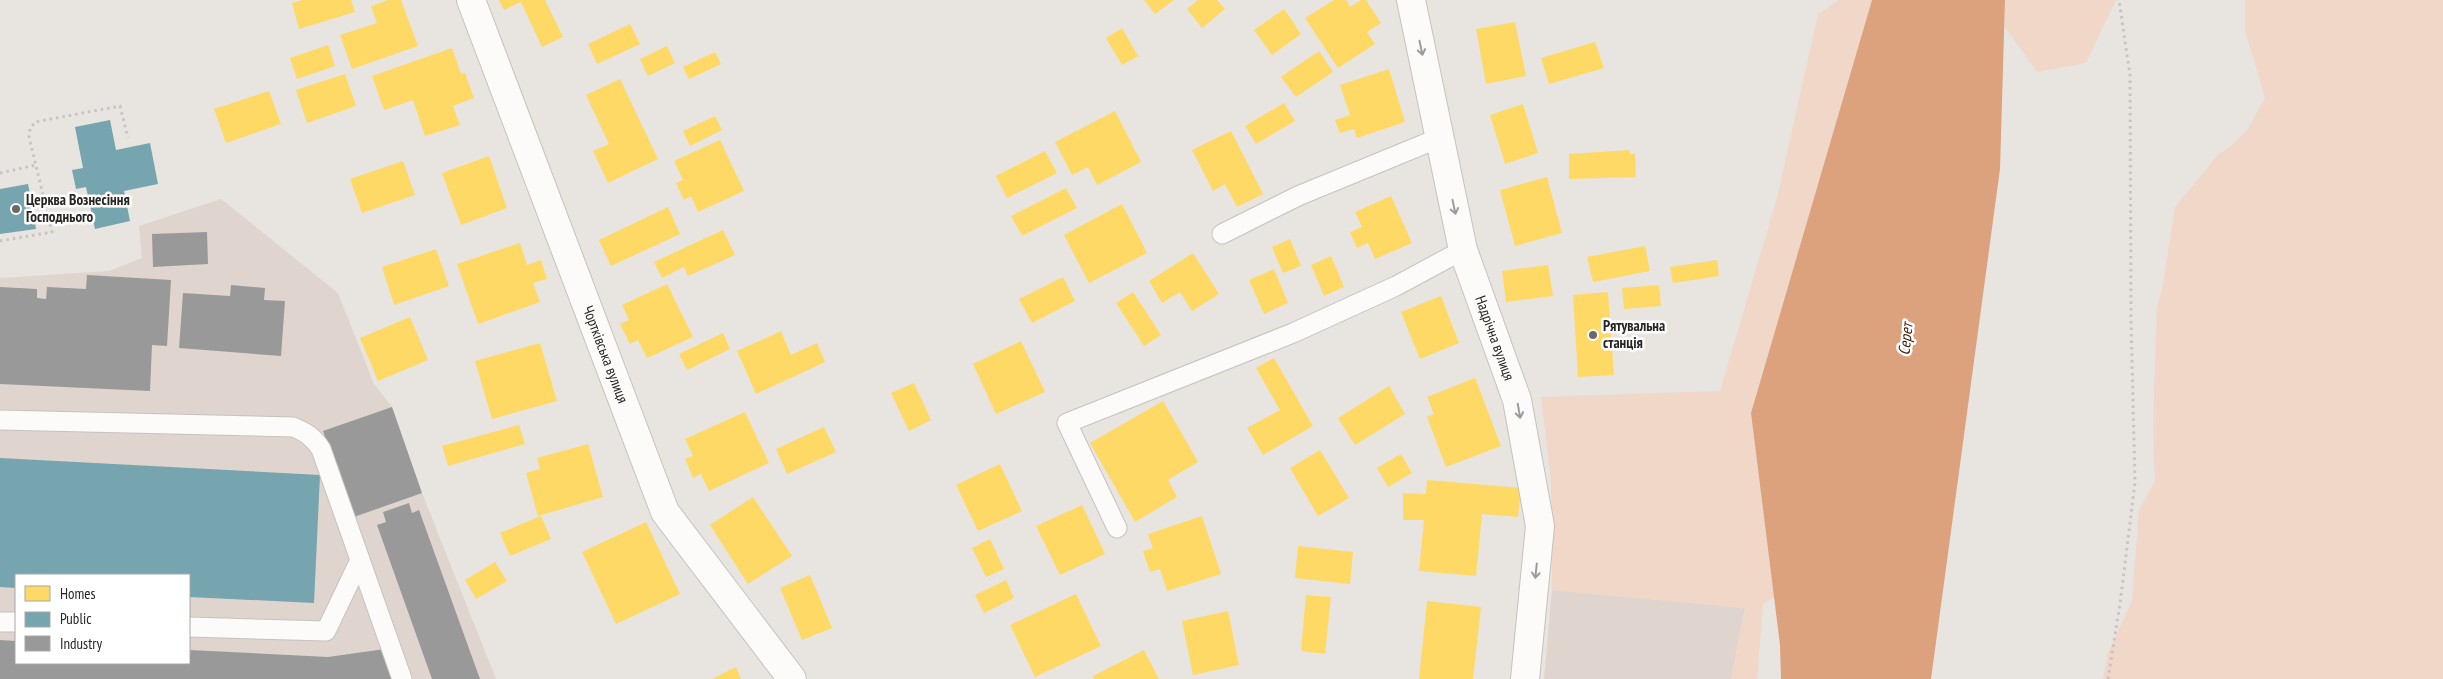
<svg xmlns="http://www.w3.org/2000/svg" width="2443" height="679" viewBox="0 0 2443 679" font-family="'PT Sans Narrow',sans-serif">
	<rect width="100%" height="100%" fill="#e8e4e0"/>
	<g fill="#dfd5ce" fill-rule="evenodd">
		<path d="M221,199L338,293L374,384L392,407L422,493L496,679H0V278L109,271L142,258L139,226ZM16,575H189V663H16Z"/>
		<polygon points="1552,590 1745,608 1731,679 1544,679"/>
	</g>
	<g fill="#f0d7c7">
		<polygon points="1839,0 1872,0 1751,413 1774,597 1763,604 1757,679 1731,679 1745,608 1552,590 1551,480 1541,397 1720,391 1777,198 1818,14"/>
		<polygon points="2005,0 2116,0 2086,63 2037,72 2005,27"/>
		<polygon points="2245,0 2443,0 2443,679 2103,679 2108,653 2132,601 2139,510 2155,481 2153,425 2157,307 2163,285 2175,207 2218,155 2232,145 2248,129 2265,98 2245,30"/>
	</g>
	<polygon fill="#dba27d" points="1872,0 2005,0 2000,169 1931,679 1781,679 1780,645 1751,413"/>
	<g fill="#ffd966">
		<polygon points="302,0 351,0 355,12 299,29 292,3"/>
		<polygon points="388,0 401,0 418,46 352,69 340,35 377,23 371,6"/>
		<polygon points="499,0 545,0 563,37 542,47 521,2 504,10"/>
		<polygon points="1144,0 1174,0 1155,14"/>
		<polygon points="1198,0 1217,0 1225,9 1202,28 1187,9"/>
		<polygon points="1334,0 1346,0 1350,7 1361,0 1366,0 1381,23 1367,32 1375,44 1338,68 1305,18"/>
		<polygon points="1284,9 1301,34 1272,55 1254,30"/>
		<polygon points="1515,22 1526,76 1486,84 1476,29"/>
		<polygon points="630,24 640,44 597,64 588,44"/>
		<polygon points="1122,28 1138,56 1122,65 1106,38"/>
		<polygon points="1595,42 1604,68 1549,84 1541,58"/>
		<polygon points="328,45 335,66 297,79 290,58"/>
		<polygon points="667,46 675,63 648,76 640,59"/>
		<polygon points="452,48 461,74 465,73 474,98 453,106 460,125 425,136 413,100 384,110 372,76"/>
		<polygon points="1319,51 1333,72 1296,97 1281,77"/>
		<polygon points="715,52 721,64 689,79 683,67"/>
		<polygon points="1389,69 1405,122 1357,138 1354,129 1340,133 1335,120 1350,115 1340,85"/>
		<polygon points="345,74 356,106 307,123 296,90"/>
		<polygon points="620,79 658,159 608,183 593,151 609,144 586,95"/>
		<polygon points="269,91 281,124 226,143 214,109"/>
		<polygon points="1284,103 1295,121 1256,144 1245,126"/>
		<polygon points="1523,104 1538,153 1505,164 1490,115"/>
		<polygon points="1115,111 1141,162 1097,185 1088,167 1072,175 1055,142"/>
		<polygon points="715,116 722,130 690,146 683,131"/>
		<polygon points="1231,131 1263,194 1237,207 1225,184 1213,191 1192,150"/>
		<polygon points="720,140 744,191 698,212 691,196 684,200 676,183 683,180 674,161"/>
		<polygon points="1630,150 1630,154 1635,154 1636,177 1569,179 1569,154"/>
		<polygon points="1045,151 1057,173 1007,198 996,176"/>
		<polygon points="489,156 507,208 461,225 442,173"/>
		<polygon points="403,161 415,195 362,213 350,179"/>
		<polygon points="1547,177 1562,233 1515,246 1500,190"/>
		<polygon points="1066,188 1077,208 1022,236 1011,216"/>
		<polygon points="1391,196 1412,243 1375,259 1368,243 1357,248 1350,232 1362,227 1355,212"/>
		<polygon points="1122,204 1147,253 1089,283 1064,235"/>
		<polygon points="668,207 680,234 611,266 599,240"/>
		<polygon points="723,230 735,255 688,276 684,267 662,278 654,262"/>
		<polygon points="1290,239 1301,266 1283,273 1272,247"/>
		<polygon points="520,243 527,265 541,260 547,279 533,283 540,302 478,324 457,264"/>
		<polygon points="1645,246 1650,271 1593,282 1587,257"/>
		<polygon points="436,249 449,286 394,305 382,267"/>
		<polygon points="1193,253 1219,294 1192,311 1180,292 1162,303 1149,281"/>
		<polygon points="1331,256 1344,287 1324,296 1311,265"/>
		<polygon points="1717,260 1719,276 1673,283 1670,267"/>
		<polygon points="1548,265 1553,296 1506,302 1502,271"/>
		<polygon points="1274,269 1288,303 1264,314 1249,280"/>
		<polygon points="1063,277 1075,301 1032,323 1019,299"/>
		<polygon points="667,284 693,337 647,358 638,340 630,344 620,324 629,320 622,305"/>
		<polygon points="1659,285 1661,306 1624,309 1622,288"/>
		<polygon points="1133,292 1161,335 1144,346 1116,303"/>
		<polygon points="1608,292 1614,375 1578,377 1573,295"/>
		<polygon points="1441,296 1459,343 1420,359 1401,312"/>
		<polygon points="410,317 428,360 378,381 360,338"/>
		<polygon points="781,331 791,355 817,343 825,362 756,394 737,351"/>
		<polygon points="723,333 730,349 687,370 679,354"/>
		<polygon points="1021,341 1045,392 996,414 973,364"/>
		<polygon points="540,343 557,401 492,419 475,361"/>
		<polygon points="1274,358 1313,426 1263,455 1247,428 1280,410 1256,368"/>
		<polygon points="1475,378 1501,446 1446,467 1427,417 1434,414 1427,397"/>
		<polygon points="914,383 931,420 909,431 891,393"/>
		<polygon points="1389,386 1405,414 1355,445 1338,418"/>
		<polygon points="1163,401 1198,462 1168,480 1177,497 1135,522 1090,443"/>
		<polygon points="745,412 769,463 709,491 701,474 693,478 685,459 693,456 685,439"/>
		<polygon points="519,425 525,444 448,466 442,446"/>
		<polygon points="824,427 836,452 787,474 776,449"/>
		<polygon points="588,444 603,497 538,516 526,473 540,469 537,458"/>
		<polygon points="1320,450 1349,498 1318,516 1290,468"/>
		<polygon points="1401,454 1412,473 1388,487 1377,468"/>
		<polygon points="1000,464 1022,511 978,531 956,485"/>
		<polygon points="1427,480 1521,488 1518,517 1482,514 1476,576 1419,571 1424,520 1403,520 1403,493 1426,494"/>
		<polygon points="753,497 792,556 748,584 710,525"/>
		<polygon points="1082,505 1105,554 1060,575 1036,526"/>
		<polygon points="541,516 551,539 510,556 500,533"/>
		<polygon points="1202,516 1221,574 1167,591 1160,569 1150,572 1143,551 1153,548 1148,534"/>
		<polygon points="646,522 680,594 616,624 582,552"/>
		<polygon points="990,539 1004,569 986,577 972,548"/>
		<polygon points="1298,546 1353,552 1350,584 1295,578"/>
		<polygon points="495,562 507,581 476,599 465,580"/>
		<polygon points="810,575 832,628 802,640 780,588"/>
		<polygon points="1006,580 1014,598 984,613 975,595"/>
		<polygon points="1076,594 1101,646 1035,677 1010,625"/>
		<polygon points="1306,595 1331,597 1325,654 1301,651"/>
		<polygon points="1427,601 1481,607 1473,679 1419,679"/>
		<polygon points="1228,611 1239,665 1193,675 1182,621"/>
		<polygon points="1144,650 1159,679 1094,679 1093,676"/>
		<polygon points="736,667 741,679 712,679"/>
	</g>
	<g fill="#76a5af">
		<polygon points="110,120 116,150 150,143 158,184 124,191 130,221 95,229 86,187 76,189 72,170 83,168 75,127"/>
		<polygon points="28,184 36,229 0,234 0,189"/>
		<polygon points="0,458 320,475 314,603 189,597 189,575 16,575 16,588 0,587"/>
	</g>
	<g fill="#999">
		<polygon points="207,232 208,264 153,267 152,234"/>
		<polygon points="87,275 171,280 167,346 152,345 150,391 0,384 0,287 37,289 37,298 46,299 47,287 86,289"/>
		<polygon points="231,285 265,288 264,300 285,301 281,356 179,348 183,293 230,296"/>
		<polygon points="392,407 422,493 354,517 323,431"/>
		<polygon points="409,503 412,513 419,510 480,679 432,679 377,525 386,522 383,512"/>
		<polygon points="0,640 16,641 16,663 189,663 189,650 328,657 385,649 393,679 0,679"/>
	</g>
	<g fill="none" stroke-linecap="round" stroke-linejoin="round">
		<g stroke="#c6c2bf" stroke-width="21">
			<g id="service">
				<polyline points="1222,234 1298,196 1439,138"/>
				<path d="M0,420L293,427C306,432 313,437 321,449L402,679"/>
				<polyline points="1117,528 1067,423 1293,333 1396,286 1463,250"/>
				<polyline points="0,622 16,622"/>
				<polyline points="189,627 326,631 360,560"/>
			</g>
		</g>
		<g stroke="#c6c2bf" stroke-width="30">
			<g id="minor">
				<path id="s1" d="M471,0L665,512L792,679"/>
				<path id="s2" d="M1411,0L1463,250L1517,400L1540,526L1525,679"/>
			</g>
		</g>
		<g stroke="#c6c4c4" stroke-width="3" stroke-dasharray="2.5 4" stroke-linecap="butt">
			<polyline points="0,173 36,165"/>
			<polyline points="0,241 52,232 29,137 30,129 35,122 120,106 128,138"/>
			<polyline points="2108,679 2120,604 2135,482 2131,320 2130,75 2119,0"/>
		</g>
		<use href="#service" stroke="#fcfbfa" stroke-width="19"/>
		<use href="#minor" stroke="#fcfbfa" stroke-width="28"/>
	</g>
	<defs><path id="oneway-shaft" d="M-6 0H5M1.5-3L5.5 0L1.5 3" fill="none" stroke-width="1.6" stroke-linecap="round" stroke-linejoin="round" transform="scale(1.25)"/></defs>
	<g stroke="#9d9b99">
		<use href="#oneway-shaft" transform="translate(1421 48) rotate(78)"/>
		<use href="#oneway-shaft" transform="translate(1454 207) rotate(78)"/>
		<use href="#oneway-shaft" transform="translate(1519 411) rotate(80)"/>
		<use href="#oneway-shaft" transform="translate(1536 571) rotate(96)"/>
	</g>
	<g fill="#6b6865" stroke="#fff" stroke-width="2">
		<circle cx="16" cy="209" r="5"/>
		<circle cx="1593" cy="335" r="5"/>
	</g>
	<g text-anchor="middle" stroke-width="5" stroke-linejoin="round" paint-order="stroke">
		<g font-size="15" font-weight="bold" fill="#282523" stroke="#fff" text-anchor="start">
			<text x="26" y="205">Церква Вознесіння<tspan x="26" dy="17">Господнього</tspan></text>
			<text x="1603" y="331">Рятувальна<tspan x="1603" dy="17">станція</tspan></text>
		</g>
		<g font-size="15" fill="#282523" stroke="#fff">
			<text dy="5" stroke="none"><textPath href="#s2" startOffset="349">Надрічна вулиця</textPath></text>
			<text dy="5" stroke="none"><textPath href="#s1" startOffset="379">Чортківська вулиця</textPath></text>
		</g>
		<g font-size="16" font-style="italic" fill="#43220c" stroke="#fff">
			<text transform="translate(1905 339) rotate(-84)" y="6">Серет</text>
		</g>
	</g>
	<rect x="15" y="574" width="175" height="90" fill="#ffffff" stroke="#a9a8a7"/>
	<rect x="25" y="586" width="25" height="15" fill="#ffd966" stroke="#a9a8a7"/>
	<text x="60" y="599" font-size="15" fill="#282523">Homes</text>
	<rect x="25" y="612" width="25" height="15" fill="#76a5af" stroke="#a9a8a7"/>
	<text x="60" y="624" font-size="15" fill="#282523">Public</text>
	<rect x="25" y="636" width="25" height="15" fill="#999999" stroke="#a9a8a7"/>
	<text x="60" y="649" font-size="15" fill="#282523">Industry</text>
</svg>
